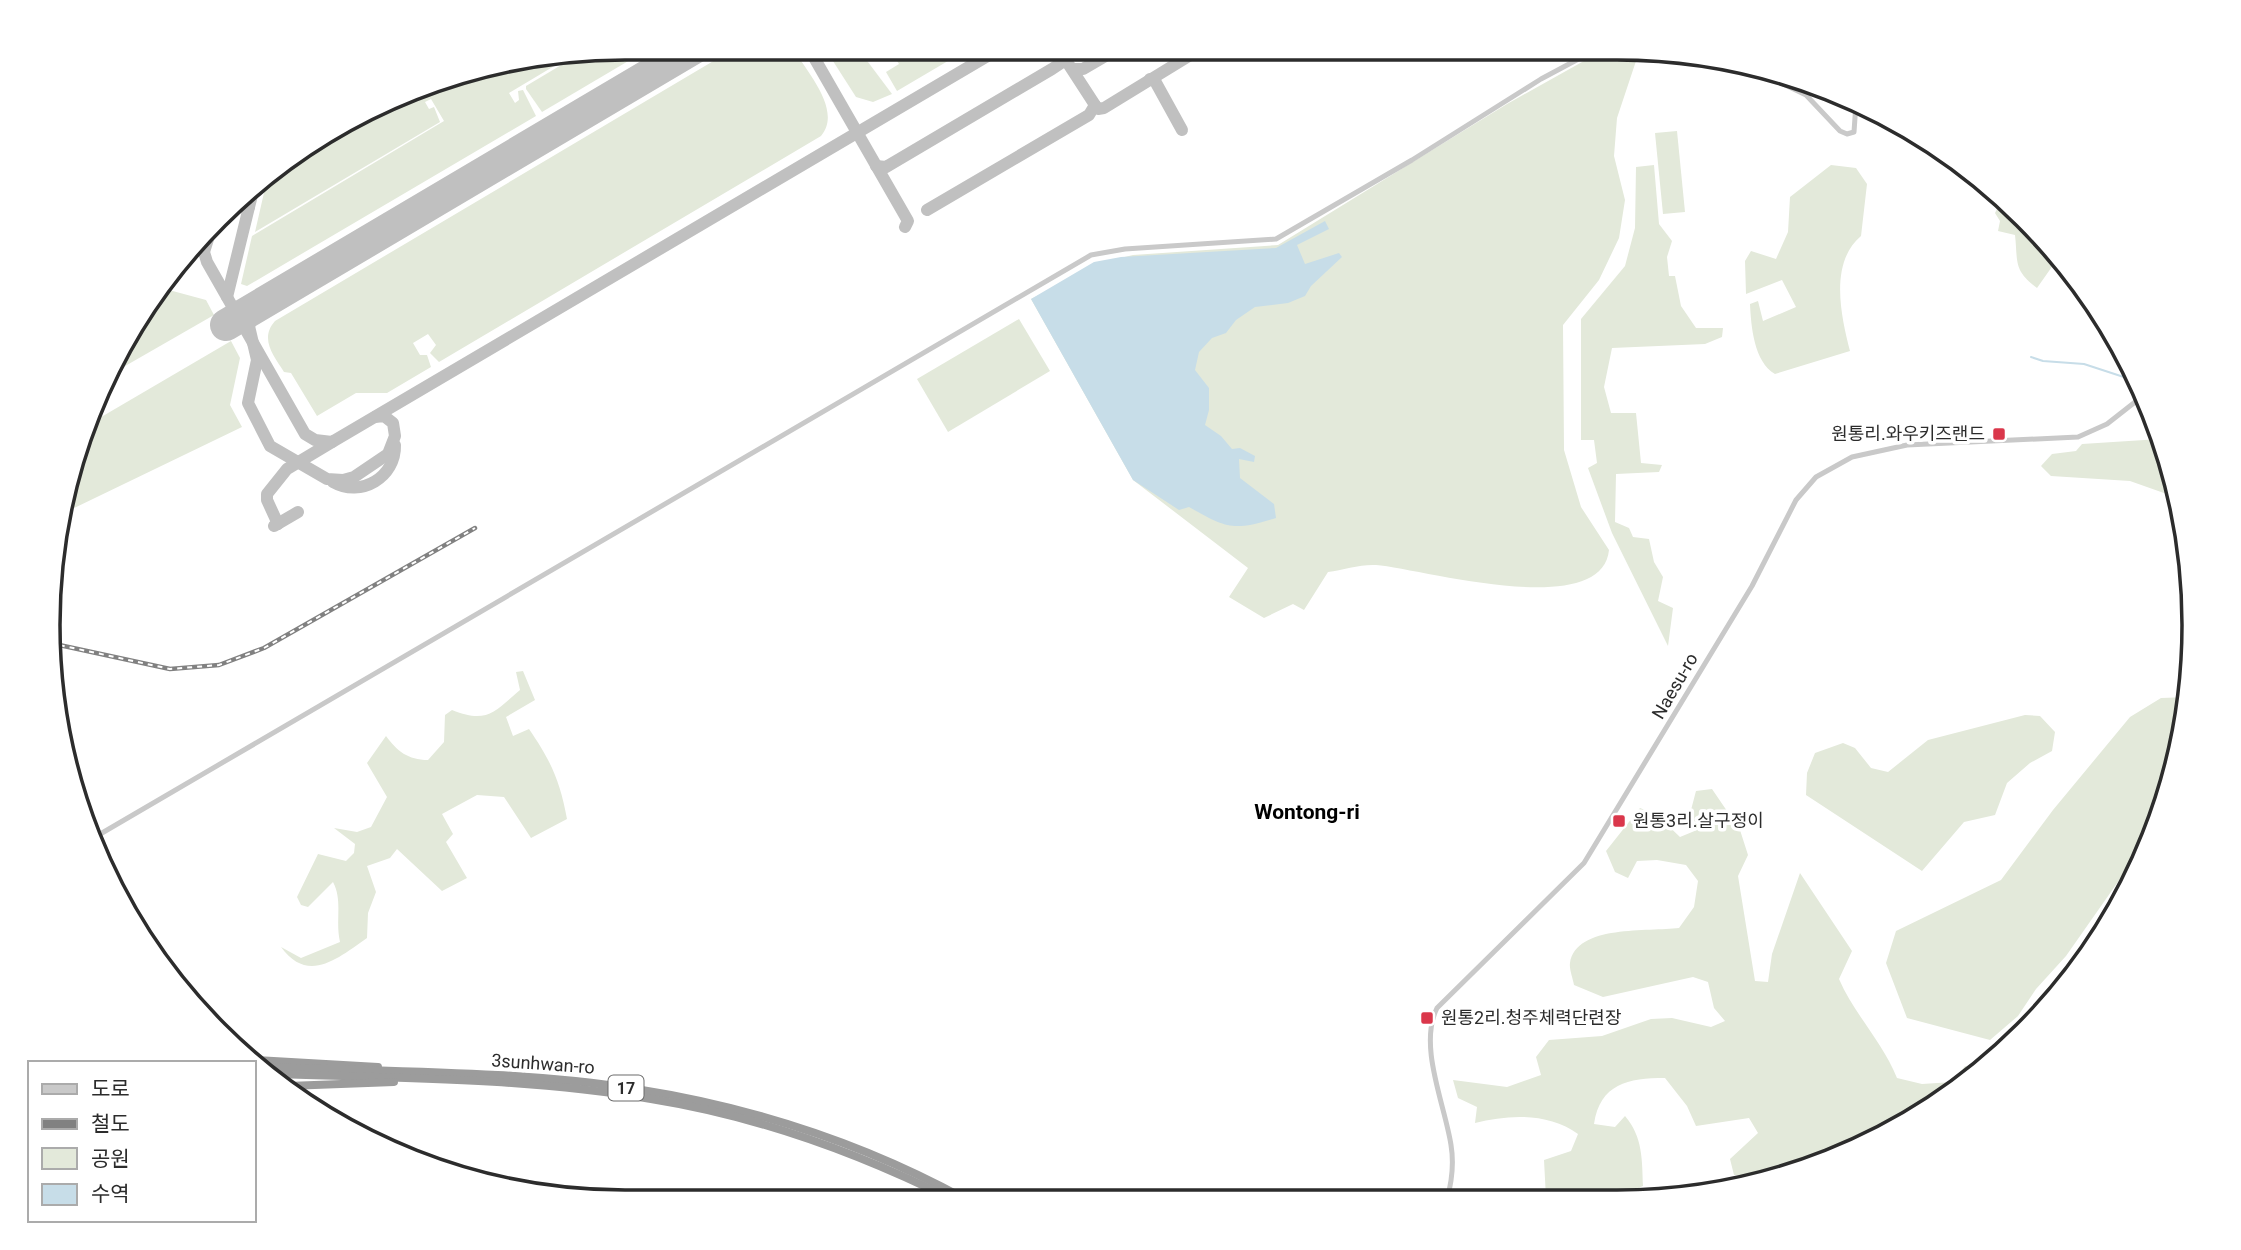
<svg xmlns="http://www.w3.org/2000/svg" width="2241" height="1250" viewBox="0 0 2241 1250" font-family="Roboto,'Noto Sans KR',sans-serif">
	<rect width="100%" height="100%" fill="#fff"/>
	<g fill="#e3e9da">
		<polygon points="625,47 652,47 542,112 526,89 526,86 578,55"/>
		<path d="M737,47H792C806,71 843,110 821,136L439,362L430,353L436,345L428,334L413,343L420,355H427L431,367L387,393H356L317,416L291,373L284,372C274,356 259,339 275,321Z"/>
		<polygon points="824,47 883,48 865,58 892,94 873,102 856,97"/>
		<polygon points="889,48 970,48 897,91 886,72 899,64"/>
		<path d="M1630,50L1638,55L1617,118L1614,156L1625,200L1619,238L1599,280L1563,325L1564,450L1581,507L1609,550C1602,622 1418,568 1376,565C1361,564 1343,570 1328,572L1304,610L1293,604L1264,618L1229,597L1248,568L1133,480L1031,299L1104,262L1133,255L1278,245L1507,104L1591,57Z"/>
		<polygon points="571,56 509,93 515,103 519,100 518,91 523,90 536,116 247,286 241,284 252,236 444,121 431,99 425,102 429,109 434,107 440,122 255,232 269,171 274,166 440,78"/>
		<polygon points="1677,131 1685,212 1663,214 1655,133"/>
		<polygon points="1654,165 1659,224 1672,241 1667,257 1669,276 1675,276 1681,306 1696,328 1723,328 1722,337 1705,344 1612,348 1604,387 1611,413 1636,413 1641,463 1662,465 1659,472 1616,474 1615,522 1629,528 1633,537 1649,539 1654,562 1663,577 1658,601 1673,608 1668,646 1612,533 1588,468 1597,463 1594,440 1581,440 1581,319 1625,266 1635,228 1636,167"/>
		<path d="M1831,165L1856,168L1867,184L1861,236C1829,263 1841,316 1850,351L1775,374C1754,362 1751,326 1750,304L1758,301L1763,321L1796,307L1782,280L1746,294L1745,261L1751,251L1776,259L1788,232L1790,197Z"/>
		<path d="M2003,197L2056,254V261L2037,288C2013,270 2018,262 2015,235L1998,231L2000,221L1995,213Z"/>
		<polygon points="172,275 169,290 206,300 214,315 113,373 145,304"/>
		<polygon points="1019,319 1050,371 948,432 917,379"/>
		<polygon points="231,341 240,358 230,405 242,427 68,511 64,503 67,475 91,423"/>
		<polygon points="2160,439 2174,476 2178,498 2130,481 2051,476 2041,466 2052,454 2076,451 2082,444"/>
		<path d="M523,671L535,700L506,717L513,736L529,729C551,761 560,781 567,819L531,838L504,797L477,795L442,814L453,834L446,842L467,878L442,891L397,849L390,858L367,866L376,892L368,913L367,938C337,959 308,984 281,947L301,958L340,942C335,920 343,901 333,882L308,907L301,905L297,897L318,854L346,861L354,853L355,844L334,828L357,832L371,827L387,797L367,763L386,736C397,751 408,760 428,760L444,742L445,715L452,710C487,724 494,712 520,690L516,672Z"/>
		<polygon points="2189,697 2163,811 2155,829 2066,956 2036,989 2018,1016 1990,1040 1907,1018 1886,963 1896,931 2001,880 2053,810 2130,717 2161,698"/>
		<polygon points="2025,715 2040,716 2055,732 2052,751 2030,763 2007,783 1995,815 1964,822 1922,871 1806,795 1807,773 1815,753 1843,743 1855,748 1871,768 1888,772 1928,740"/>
		<path d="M1712,789L1740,830L1748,855L1738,876L1755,981L1768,982L1772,954L1800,873L1852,951L1839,979C1854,1014 1882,1041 1897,1078L1922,1084L1953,1082L1965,1066L1979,1071L1937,1106L1902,1112L1898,1125L1802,1172L1757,1182L1755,1175H1734L1730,1159L1758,1133L1749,1118L1696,1126L1687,1106L1665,1078C1628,1078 1600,1084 1594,1124L1615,1127L1625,1116C1643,1137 1642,1160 1643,1186L1615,1198H1546L1544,1160L1571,1151L1578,1134C1549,1113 1510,1114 1475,1123L1477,1107L1458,1098L1453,1080L1507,1087L1541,1075L1536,1057L1549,1040L1602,1036L1651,1019L1672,1018L1711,1027L1725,1021L1714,1008L1708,982L1693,977L1603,997L1574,985C1573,979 1569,969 1570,963C1576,924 1649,932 1679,928L1694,907L1698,881L1686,865L1657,860L1637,861L1628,878L1615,872L1606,851L1640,808L1657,815L1680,837L1697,830L1691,810L1696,791Z"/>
	</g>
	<path fill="#c7dde8" d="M1325,221L1329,229L1297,245L1305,264L1339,253L1342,257L1311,286L1305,296L1288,303L1255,307L1236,320L1226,333L1212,338L1199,352L1195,370L1209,388V410L1205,425L1221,436L1232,449L1240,448L1255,456L1254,462L1239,459L1240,478L1274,504L1276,518C1233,531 1228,529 1189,507L1179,510L1133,480L1031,299L1094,262L1121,257L1276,248Z"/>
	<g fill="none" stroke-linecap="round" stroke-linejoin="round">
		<polyline stroke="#c7dde8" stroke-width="2" points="2031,357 2043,361 2084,364 2139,382"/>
		<g stroke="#c0c0c0" stroke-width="12">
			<polyline points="808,47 908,221 905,227"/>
			<polyline points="1074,69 1083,69 1119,48"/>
			<polyline points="1150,79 1155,81 1182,130"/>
			<polyline points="1095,105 1098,109 1104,108 1202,48"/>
			<polyline points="876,166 886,167 1052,69 1061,63 1062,55"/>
			<polyline points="249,207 254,187"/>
			<polyline points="927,210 1089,115 1095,105 1058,48"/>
			<polyline points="209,236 204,252 207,262 305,434 315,440 332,442 1001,48"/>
			<polyline points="227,297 249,207 246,196"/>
			<polyline points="258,306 249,326 257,360 248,403 270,446 327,479 343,480 354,477 388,454 395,436 393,423 384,416 375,417"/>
			<path d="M333,482C361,498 396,477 395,445"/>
			<polyline points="278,524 267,500 267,494 287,469 332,442"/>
			<polyline points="274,526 298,512"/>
		</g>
		<polyline stroke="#c0c0c0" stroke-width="32" points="226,325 696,47"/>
		<g stroke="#c9c9c9" stroke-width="5">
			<polyline points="1634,48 1640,51 1646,48"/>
			<polyline points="1750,68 1806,95 1840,131 1847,134 1854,132 1856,103"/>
			<polyline points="90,840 1091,255 1125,249 1276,239 1412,160 1541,79 1599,48"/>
			<path d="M1447,1199C1452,1181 1454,1163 1451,1145C1445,1105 1418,1046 1437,1008L1584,863L1752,586L1796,500L1816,477L1852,457L1907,445L2078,437L2107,424L2144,395"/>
		</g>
		<g stroke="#9c9c9c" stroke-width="8">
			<polyline points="256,1060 378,1067"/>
			<path d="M266,1067C389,1072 514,1070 636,1089C751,1107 865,1144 967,1200"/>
			<path d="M273,1074C399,1078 526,1078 651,1099C757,1116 857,1152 953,1200"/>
			<polyline points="288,1086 394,1082"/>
		</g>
		<g stroke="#818181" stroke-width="4.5">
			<polyline id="rail" points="50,643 170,669 219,665 264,648 475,528"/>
		</g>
		<use href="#rail" stroke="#fff" stroke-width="2" stroke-dasharray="5" stroke-linecap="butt"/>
	</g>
	<g fill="#da374b" stroke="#fff" stroke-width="2.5">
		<rect x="1992" y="427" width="14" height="14" rx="3.5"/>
		<rect x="1612" y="814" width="14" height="14" rx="3.5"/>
		<rect x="1420" y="1011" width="14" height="14" rx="3.5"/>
	</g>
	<g text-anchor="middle" stroke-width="7" stroke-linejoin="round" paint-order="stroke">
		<rect fill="#fff" stroke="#6b6b6b" stroke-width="2" x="608.5" y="1075.5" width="35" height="25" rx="5"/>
		<g font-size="16" font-weight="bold" fill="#2c2c2c">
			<text x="626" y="1094">17</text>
		</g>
		<g font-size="18" fill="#2c2c2c" stroke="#fff" text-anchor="start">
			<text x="1985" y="440" text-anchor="end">원통리.와우키즈랜드</text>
			<text x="1633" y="827">원통3리.살구정이</text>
			<text x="1441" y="1024">원통2리.청주체력단련장</text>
		</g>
		<g font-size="18" fill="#2c2c2c" stroke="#fff">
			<text transform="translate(1675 686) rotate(-60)" y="6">Naesu-ro</text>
			<text transform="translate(543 1064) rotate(4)" y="6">3sunhwan-ro</text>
		</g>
		<g font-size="21" font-weight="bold" fill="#000" stroke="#fff">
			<text x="1307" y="819">Wontong-ri</text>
		</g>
	</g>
	<path d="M0 0H2241V1250H0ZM625 60H1617A565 565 0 0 1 2182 625V625A565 565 0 0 1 1617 1190H625A565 565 0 0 1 60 625V625A565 565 0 0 1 625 60Z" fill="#fff" fill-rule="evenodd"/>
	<path fill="none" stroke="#2c2c2c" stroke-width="3.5" d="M625 60H1617A565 565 0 0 1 2182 625V625A565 565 0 0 1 1617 1190H625A565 565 0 0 1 60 625V625A565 565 0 0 1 625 60Z"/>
	<rect x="28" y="1061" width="228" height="161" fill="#ffffff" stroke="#ababab" stroke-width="2"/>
	<rect x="42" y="1084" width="35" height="10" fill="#c9c9c9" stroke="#ababab" stroke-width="2"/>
	<text x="91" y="1096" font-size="21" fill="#2c2c2c">도로</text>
	<rect x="42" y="1119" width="35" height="10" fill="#818181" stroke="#ababab" stroke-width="2"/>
	<text x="91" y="1131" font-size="21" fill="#2c2c2c">철도</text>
	<rect x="42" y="1148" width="35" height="21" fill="#e3e9da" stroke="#ababab" stroke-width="2"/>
	<text x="91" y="1166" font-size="21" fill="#2c2c2c">공원</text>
	<rect x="42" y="1184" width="35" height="21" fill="#c7dde8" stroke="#ababab" stroke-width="2"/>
	<text x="91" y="1201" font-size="21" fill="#2c2c2c">수역</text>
</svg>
